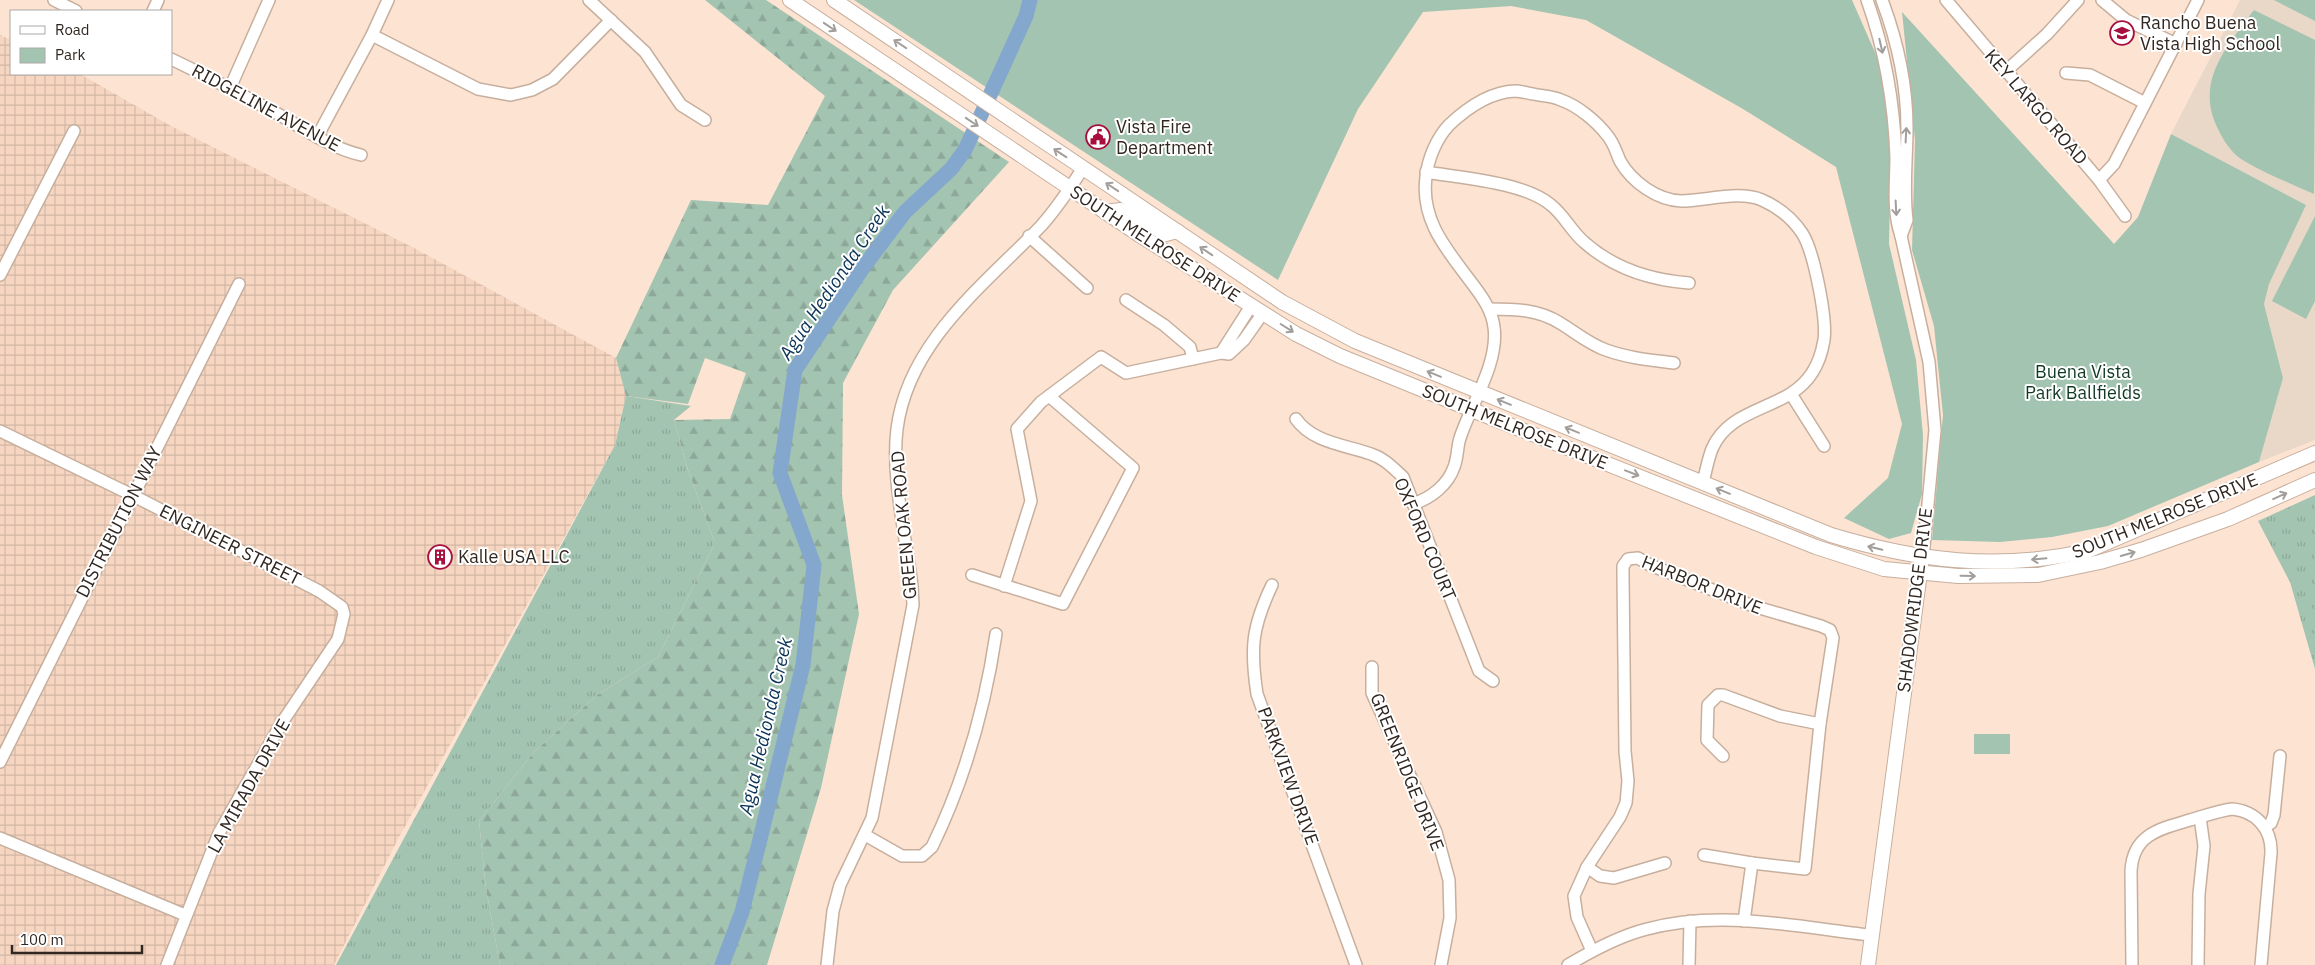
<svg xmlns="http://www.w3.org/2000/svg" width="2315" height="965" viewBox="0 0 2315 965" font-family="'IBM Plex Sans',sans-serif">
	<defs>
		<pattern id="industrial-grid" width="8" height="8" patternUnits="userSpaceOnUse" patternTransform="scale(1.25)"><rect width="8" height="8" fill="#f6d6c1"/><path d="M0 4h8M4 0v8" fill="none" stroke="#d3b8a6"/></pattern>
		<pattern id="grass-tufts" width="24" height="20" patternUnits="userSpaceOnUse" patternTransform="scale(1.25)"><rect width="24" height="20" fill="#a3c4b1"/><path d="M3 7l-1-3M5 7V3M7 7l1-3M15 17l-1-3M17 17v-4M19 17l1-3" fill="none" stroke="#8da898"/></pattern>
		<pattern id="forest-firs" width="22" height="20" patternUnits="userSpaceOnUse" patternTransform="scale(1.25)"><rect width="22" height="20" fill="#a3c4b1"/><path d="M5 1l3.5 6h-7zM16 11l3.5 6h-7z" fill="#8da898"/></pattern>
	</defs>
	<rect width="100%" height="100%" fill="#fde3d2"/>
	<polygon fill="url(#industrial-grid)" points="0,35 11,40 11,74 80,74 171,126 416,249 616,358 626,396 615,445 397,841 334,965 0,965"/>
	<polygon fill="#e9d8c8" points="2240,0 2315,0 2315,440 2259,462 2283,378 2264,304 2269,284 2306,205 2171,134"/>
	<g fill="url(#grass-tufts)">
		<polygon points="626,396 691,406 674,420 688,470 715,543 658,657 597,695 534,752 479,821 486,889 500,965 336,965 615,445"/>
		<polygon points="2315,495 2315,669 2290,582 2258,521"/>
	</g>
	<polygon fill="url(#forest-firs)" points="705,0 766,0 1009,162 893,290 843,383 842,495 859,614 821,788 767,965 500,965 486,889 479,821 534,752 597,695 658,657 715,543 688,470 674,420 730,419 746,373 705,358 688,404 626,396 616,358 691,200 768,205 825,96"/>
	<g fill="#a3c4b1">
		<polygon points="854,0 1852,0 1892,91 1889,244 1916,360 1923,435 1922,494 1911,533 1889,539 1844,518 1888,478 1902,424 1836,167 1743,109 1586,20 1511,6 1423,12 1358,109 1278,280"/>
		<polygon points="2274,0 2315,0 2315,21"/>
		<path d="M2254,10L2315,40L2314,194C2290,183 2263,173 2241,159C2231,152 2223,140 2218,129C2194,82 2227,46 2254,10Z"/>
		<polygon points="1902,12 2114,244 2138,217 2171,134 2306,205 2269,284 2264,304 2283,378 2259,462 2108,526 2052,537 2000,542 1932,540 1943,415 1934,326 1912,250 1915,140"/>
		<polygon points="2315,216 2315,301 2306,319 2272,301"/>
		<rect x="1974" y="734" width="36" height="20"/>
	</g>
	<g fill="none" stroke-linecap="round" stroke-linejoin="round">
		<polyline stroke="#83a7cd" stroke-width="15" points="722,965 742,912 803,665 814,565 780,473 795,370 862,269 905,212 951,169 965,150 1026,16 1030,0"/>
		<g stroke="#c7af9e" stroke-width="14">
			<g id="minor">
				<polyline points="54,0 76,11"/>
				<polyline points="589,0 645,52 681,105 705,120"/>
				<path d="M1867,0C1885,50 1894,104 1896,157C1896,183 1892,210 1901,236L1929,362L1935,430L1923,557"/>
				<path d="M1882,0C1897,40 1907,85 1907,128C1907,158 1903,189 1907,220L1901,236"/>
				<polyline points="1946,0 2099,180 2125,216"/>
				<polyline points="2102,0 2126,20 2176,44"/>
				<polyline points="153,11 158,0"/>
				<polyline points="372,35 478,89 511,95 532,90 553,79 611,20"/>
				<path d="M171,59C207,76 242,95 278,114C304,129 331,148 361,155"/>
				<polyline points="2005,72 2047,34 2078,0"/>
				<polyline points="2066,73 2090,75 2145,103"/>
				<polyline points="230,88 269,0"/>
				<polyline points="317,137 372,35 388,0"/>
				<path d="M1426,172C1461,178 1524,182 1551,205C1564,215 1571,231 1584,242C1613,268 1650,280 1689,283"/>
				<polyline points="2099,180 2114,164 2198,0"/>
				<polyline points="1029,236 1087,288"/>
				<polyline points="0,275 74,131"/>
				<polyline points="1126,300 1164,325 1190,347 1193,359"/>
				<path d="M1489,309C1514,309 1538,309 1560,323C1575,332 1589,344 1606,350C1628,358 1651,360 1674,363"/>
				<polyline points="1221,353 1251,306"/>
				<polyline points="1791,394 1824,446"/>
				<path d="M1296,419C1313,443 1346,445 1371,454C1384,458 1393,468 1403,477L1479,671L1493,681"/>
				<polyline points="0,431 132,495 319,591 342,607 344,614 338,639 281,724 219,833 167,965"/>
				<path d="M1413,504C1431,498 1448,485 1454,467C1458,457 1457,447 1460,438C1471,404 1499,363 1494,327C1492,311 1483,298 1474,286C1449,252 1420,222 1426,177C1428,159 1436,139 1449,125C1467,108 1489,92 1515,91C1521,91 1527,93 1533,94C1542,96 1553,96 1561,100C1578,106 1596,121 1607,135C1614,143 1616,152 1620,161C1632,182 1657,200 1681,201C1706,201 1739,190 1762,200C1778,207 1792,218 1802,233C1814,251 1827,319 1824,340C1822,352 1818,364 1812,373C1788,411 1730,405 1712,449C1708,459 1706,471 1703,482"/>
				<polyline points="972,575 1063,604 1133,468 1049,396"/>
				<path d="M1272,585C1252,627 1250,648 1257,694L1356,965"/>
				<polyline points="1004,586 1031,501 1017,429 1041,402 1101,357 1126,373 1221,353 1229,354 1244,340 1263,313"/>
				<polyline points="1372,667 1372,693 1436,832 1449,880 1450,918 1441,965"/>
				<polyline points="1723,756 1707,740 1708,705 1718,695 1723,695 1780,716 1820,724"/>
				<polyline points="0,762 239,284"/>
				<polyline points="2265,827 2271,823 2274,815 2280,756"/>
				<path d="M865,835L902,856H922L932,847C965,779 985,708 996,634"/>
				<polyline points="0,838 185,915"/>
				<polyline points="1587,867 1600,876 1614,878 1665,863"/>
				<polyline points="1744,921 1752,863"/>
				<polyline points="1592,951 1577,917 1574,896 1587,867 1620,817 1626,803 1628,781 1625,751 1623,575 1623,566 1628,559 1638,558 1650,565 1753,606 1821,626 1830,630 1833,638 1820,724 1805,869 1752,863 1704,855"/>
				<path d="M827,965L833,911L840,885L872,818L913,605L912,586C906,537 891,477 897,429C908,342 985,284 1041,226C1057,208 1071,187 1083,168"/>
				<path d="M1568,965C1593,950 1619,936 1647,929C1720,909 1797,927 1870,935"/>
				<polyline points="1689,965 1690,921"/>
				<path d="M2132,965L2131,871C2133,834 2160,829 2190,820C2204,816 2218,811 2232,809C2256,811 2272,829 2271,853L2261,965"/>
				<polyline points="2198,965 2199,894 2204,846 2200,817"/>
			</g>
		</g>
		<g stroke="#c7af9e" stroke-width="16">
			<g id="major">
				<polyline points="790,0 1141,236 1296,334 1340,356 1492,418 1816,547 1884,569 1958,576 2038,575 2100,562 2141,550 2228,519 2315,480"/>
				<path d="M834,0L1282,302L1355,341L1831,535C1917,561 1998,571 2087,551L2315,453"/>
				<polyline points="1105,212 1121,210 1166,234 1177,231"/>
				<polyline points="1868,965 1921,565"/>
			</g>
		</g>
		<use href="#minor" stroke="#fff" stroke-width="11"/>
		<use href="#major" stroke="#fff" stroke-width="14"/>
	</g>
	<defs><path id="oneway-shaft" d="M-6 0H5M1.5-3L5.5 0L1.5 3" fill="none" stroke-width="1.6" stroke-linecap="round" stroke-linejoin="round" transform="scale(1.25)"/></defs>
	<g stroke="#a29e9b">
		<use href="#oneway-shaft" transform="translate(830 27) rotate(34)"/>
		<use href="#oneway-shaft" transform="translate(900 44) rotate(-146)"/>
		<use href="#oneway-shaft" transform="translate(1881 46) rotate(77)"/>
		<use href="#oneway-shaft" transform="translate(972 122) rotate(34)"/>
		<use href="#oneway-shaft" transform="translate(1906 135) rotate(-87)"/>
		<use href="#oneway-shaft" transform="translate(1060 153) rotate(-147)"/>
		<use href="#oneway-shaft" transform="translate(1112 187) rotate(-146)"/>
		<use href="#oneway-shaft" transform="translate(1896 208) rotate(87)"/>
		<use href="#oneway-shaft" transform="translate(1206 251) rotate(-146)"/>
		<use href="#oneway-shaft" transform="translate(1287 328) rotate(32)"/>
		<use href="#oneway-shaft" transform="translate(1434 374) rotate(-158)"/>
		<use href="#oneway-shaft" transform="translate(1504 402) rotate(-158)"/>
		<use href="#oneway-shaft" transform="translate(1572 430) rotate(-158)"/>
		<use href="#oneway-shaft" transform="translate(1632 473) rotate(21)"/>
		<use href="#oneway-shaft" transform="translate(1723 491) rotate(-158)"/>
		<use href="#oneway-shaft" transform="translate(2280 496) rotate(-24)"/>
		<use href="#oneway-shaft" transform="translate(1875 548) rotate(-166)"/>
		<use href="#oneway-shaft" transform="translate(2128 554) rotate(-16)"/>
		<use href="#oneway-shaft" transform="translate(2039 559) rotate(175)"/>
		<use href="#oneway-shaft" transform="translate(1968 576) rotate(1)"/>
	</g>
	<defs>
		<g id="school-ring" transform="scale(1.25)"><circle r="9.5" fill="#fff" stroke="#a70f3e" stroke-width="1.5"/><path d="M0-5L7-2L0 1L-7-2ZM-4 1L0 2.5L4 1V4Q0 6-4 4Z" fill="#a70f3e"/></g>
		<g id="civic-ring" transform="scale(1.25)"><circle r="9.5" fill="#fff" stroke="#a70f3e" stroke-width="1.5"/><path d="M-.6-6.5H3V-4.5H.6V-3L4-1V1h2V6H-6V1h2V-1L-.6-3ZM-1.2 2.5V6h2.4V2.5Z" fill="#a70f3e"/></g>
		<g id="building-ring" transform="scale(1.25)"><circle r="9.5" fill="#fff" stroke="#a70f3e" stroke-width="1.5"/><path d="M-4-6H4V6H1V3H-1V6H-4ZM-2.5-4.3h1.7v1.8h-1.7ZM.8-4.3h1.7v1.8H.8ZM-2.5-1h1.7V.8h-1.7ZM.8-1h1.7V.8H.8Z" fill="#a70f3e"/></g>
	</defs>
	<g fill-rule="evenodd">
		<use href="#school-ring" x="2122" y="33"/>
		<use href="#civic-ring" x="1098" y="137"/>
		<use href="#building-ring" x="440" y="557"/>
	</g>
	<g text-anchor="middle" stroke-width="4" stroke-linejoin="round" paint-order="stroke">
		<g font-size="18" fill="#312721" stroke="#fff" text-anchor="start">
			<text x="2140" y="29">Rancho Buena<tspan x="2140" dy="21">Vista High School</tspan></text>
			<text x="1116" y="133">Vista Fire<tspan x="1116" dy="21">Department</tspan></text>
			<text x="458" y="563">Kalle USA LLC</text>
		</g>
		<g font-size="18" fill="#312721" stroke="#fff">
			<text transform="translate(2036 107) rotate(49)" y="6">KEY LARGO ROAD</text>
			<text transform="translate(266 108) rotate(28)" y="6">RIDGELINE AVENUE</text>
			<text transform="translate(1155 244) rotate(33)" y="6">SOUTH MELROSE DRIVE</text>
			<text transform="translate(1515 427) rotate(22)" y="6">SOUTH MELROSE DRIVE</text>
			<text transform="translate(2165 516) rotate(-22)" y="6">SOUTH MELROSE DRIVE</text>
			<text transform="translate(119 522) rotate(-63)" y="6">DISTRIBUTION WAY</text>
			<text transform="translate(904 525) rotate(-95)" y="6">GREEN OAK ROAD</text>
			<text transform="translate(1425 539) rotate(67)" y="6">OXFORD COURT</text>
			<text transform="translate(230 545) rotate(27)" y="6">ENGINEER STREET</text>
			<text transform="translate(1702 585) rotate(22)" y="6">HARBOR DRIVE</text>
			<text transform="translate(1915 600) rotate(-83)" y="6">SHADOWRIDGE DRIVE</text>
			<text transform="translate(1407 772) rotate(68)" y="6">GREENRIDGE DRIVE</text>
			<text transform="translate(1288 776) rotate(70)" y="6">PARKVIEW DRIVE</text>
			<text transform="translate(249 786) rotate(-61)" y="6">LA MIRADA DRIVE</text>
		</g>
		<g font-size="18" fill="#103a26" stroke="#fff">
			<text x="2083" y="378">Buena Vista<tspan x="2083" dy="21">Park Ballfields</tspan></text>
		</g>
		<g font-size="19" font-style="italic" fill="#0a3358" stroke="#fff">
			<text transform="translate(834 282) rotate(-56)" y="7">Agua Hedionda Creek</text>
			<text transform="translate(765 726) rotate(-77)" y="7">Agua Hedionda Creek</text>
		</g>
	</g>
	<rect x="10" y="10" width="162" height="65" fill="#ffffff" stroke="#ada9a6"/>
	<rect x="20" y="26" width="25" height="8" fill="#ffffff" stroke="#ada9a6"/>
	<text x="55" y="35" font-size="15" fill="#312721">Road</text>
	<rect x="20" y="48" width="25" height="15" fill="#a3c4b1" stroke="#ada9a6"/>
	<text x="55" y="60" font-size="15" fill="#312721">Park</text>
	<path d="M12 945v8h130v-8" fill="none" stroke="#312721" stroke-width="2.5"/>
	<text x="20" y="945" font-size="15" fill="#312721" stroke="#ffffff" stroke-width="4" paint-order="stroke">100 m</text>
</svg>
